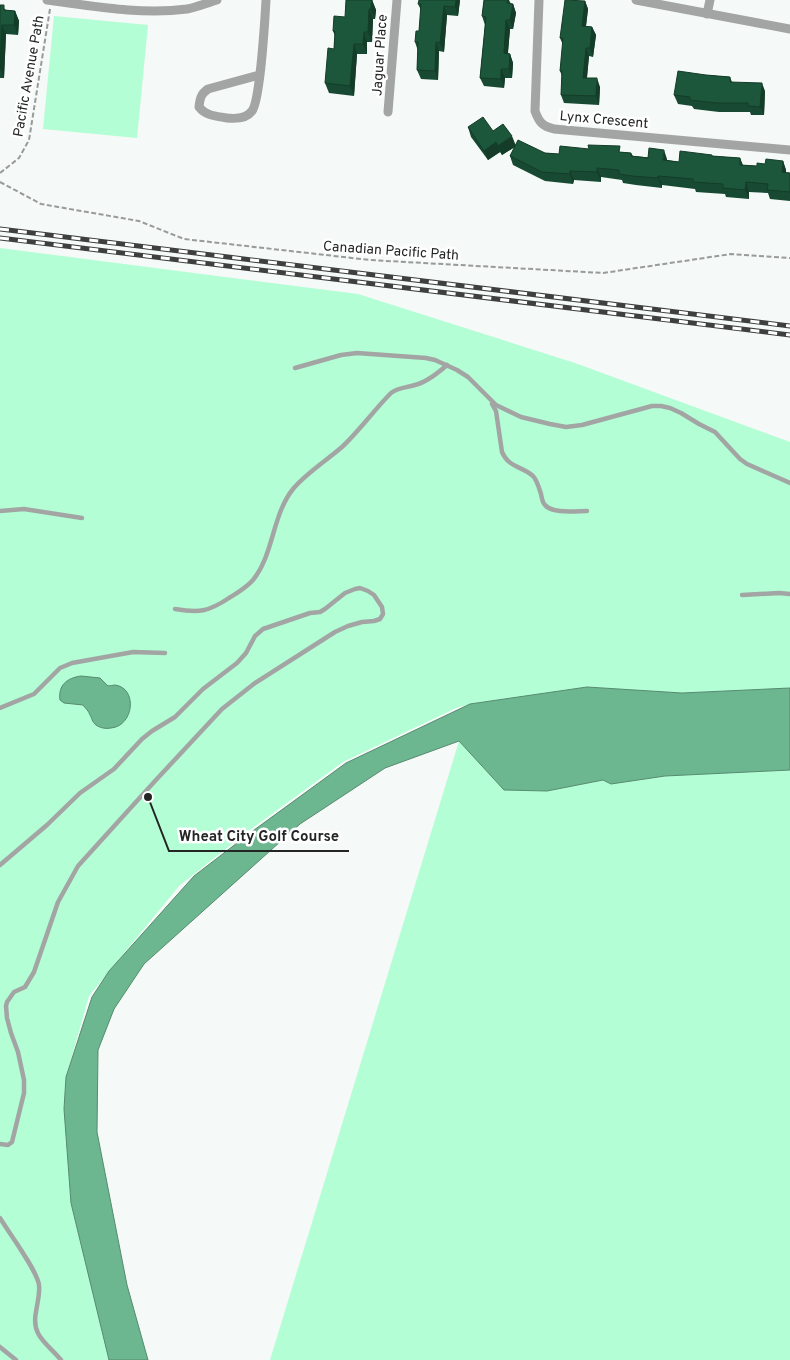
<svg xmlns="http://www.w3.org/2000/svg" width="790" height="1360" viewBox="0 0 790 1360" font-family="Overpass,sans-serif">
	<rect width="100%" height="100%" fill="#f5f9f7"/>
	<g fill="#b3fed5">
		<polygon points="54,16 148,25 137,138 43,129"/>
		<polygon points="0,248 358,294 575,363 790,442 790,688 682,693 587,687 470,704 456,708 343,762 247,832 179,886 89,996 66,1077 71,1203 109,1360 0,1360"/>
		<polygon points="459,741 504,790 547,791 603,780 611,784 665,776 790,770 790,1360 270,1360"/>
	</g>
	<g fill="#6cb690" stroke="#568b70">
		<path d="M81,676L100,678L108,686C110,686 113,685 115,685C138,688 134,726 111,728C106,729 100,728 96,725C92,722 92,718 90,715C89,711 85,708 83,705L64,703L60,700C58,685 67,678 81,676Z"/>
		<polygon points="587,687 682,693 790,688 790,770 665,776 611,784 603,780 547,791 504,790 459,741 385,768 300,824 144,964 114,1009 98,1050 97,1132 127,1285 148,1360 109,1360 71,1203 64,1109 66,1077 92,997 109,971 194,876 250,833 346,763 470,704"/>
	</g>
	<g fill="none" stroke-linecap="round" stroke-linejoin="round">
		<g stroke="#989b99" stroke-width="2" stroke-dasharray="5 2.5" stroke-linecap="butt">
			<polyline points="0,173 19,158 29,140 50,9"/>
			<polyline points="0,182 41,204 139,221 184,239 370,260 603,273 731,254 790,258"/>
		</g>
		<g stroke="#a3a5a4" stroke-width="4.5">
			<polyline points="295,368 341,355 357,353 426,358 435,360 457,370 468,377 496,405 521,417 550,424 566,427 582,425 652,406 661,406 670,408 681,413 699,424 715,432 740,459 747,464 790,483"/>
			<path d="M492,404L496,411L502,452C509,468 522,466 533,476C537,480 539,488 541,494C542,498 542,502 545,505C552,514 576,511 587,511"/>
			<polyline points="0,511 24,509 82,518"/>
			<polyline points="742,595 779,593 790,594"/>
			<path d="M175,609C199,613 208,612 229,598C237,593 246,588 253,580C274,554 272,515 293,489C305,474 327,460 342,447C360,430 374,410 391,393C399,387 406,388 415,385C427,382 438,373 447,365"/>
			<polyline points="0,708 34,694 60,668 72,663 133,652 165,653"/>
			<polyline points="0,865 47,825 80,793 114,769 142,739 152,731 175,717 203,689 237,663 246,653 255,636 263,629 310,613 320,612 325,609 345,593 355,589 360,588 368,591 374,595 382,607 383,614 380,619 374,621 362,622 348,626 335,632 255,683 222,709 155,781 78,866 58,902 34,972 25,987 14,992 7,1002 6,1006 7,1018 11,1033 18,1052 24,1080 24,1093 12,1142 8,1145 0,1144"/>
			<path d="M0,1218C9,1233 37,1270 39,1285C40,1294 37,1304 36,1312C31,1336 47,1343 61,1360"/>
			<polyline points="0,1347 16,1360"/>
		</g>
		<g stroke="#a3a5a4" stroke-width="9">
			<path d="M47,0C93,6 141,15 187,9C197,7 207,3 217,0"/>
			<path d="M539,0L535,111C539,122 542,126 554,129L790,150"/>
			<polyline points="636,0 790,29"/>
			<polyline points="707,14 710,0"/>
			<path d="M259,75L208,89C201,94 200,98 199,107C206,116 216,116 227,118C236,119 246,119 252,111C260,101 265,18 266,0"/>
			<polyline points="388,112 397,0"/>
		</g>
		<g stroke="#3e403f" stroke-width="5">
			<g id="rail">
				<polyline points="0,229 790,326"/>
				<polyline points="0,238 790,335"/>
			</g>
		</g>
		<use href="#rail" stroke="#fff" stroke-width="3" stroke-dasharray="9" stroke-linecap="butt"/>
	</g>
	<g fill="#184a33">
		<polygon points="372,0 376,10 375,19 373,19 372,42 367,42 367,54 357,54 354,96 329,93 325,83 334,49 335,36 333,31 345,17"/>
		<polygon points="460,0 458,16 447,15 444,52 439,51 438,80 421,79 417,70 418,51 415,42 419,31 421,10 418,4"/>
		<polygon points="484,0 509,0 511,4 513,4 516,13 513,29 510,29 508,53 510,54 513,63 512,78 505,78 504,88 484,86 480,78 485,25 482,16"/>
		<polygon points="585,1 588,9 586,26 592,27 596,35 593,57 589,56 587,78 600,87 599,105 564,103 561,95 562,76 560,71 563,45 560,38"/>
		<polygon points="0,5 6,10 15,11 19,21 18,35 6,34 4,78 0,78"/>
		<polygon points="706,75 730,77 732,82 765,91 764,115 751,115 750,112 719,112 694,109 692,106 678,104 674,95"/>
		<polygon points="468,127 493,131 515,145 545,153 559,154 622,152 631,153 633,156 667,159 667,160 679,162 712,155 712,156 740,158 743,165 757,166 765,164 783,161 786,170 786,173 790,173 790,201 770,199 768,193 749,192 749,199 726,197 725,194 696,192 695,189 662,185 662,188 636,185 623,183 622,180 601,177 601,182 574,180 573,184 545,181 513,165 510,156 515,147 502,155 500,152 488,160 471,137"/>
	</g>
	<g fill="#143c29">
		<polygon points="372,0 376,10 375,19 371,9"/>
		<polygon points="456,0 460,0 458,16 455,7"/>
		<polygon points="585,1 588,9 585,34 582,26"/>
		<polygon points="513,4 516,13 513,29 510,20"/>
		<polygon points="444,6 447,15 444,52 440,43"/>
		<polygon points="369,9 373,19 372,42 368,32"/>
		<polygon points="15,11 19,21 18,35 14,25"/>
		<polygon points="506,20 510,29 507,62 504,53"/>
		<polygon points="2,25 6,34 4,78 0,68"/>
		<polygon points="592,27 596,35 593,57 590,48"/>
		<polygon points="364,32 367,42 367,54 363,44"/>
		<polygon points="436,42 439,51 438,80 435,71"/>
		<polygon points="354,44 357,54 354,96 350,86"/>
		<polygon points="586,48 589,56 586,86 583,78"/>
		<polygon points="510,54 513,63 512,78 509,69"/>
		<polygon points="501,69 505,78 504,88 501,79"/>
		<polygon points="597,78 600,87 599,105 596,96"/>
		<polygon points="762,83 765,91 764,115 760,107"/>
		<polygon points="512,136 516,146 502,155 498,146"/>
		<polygon points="496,142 500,152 488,160 484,151"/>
		<polygon points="664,150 667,159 667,169 663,160"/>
		<polygon points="740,158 743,167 740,165"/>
		<polygon points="783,161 786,170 785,182 782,172"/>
		<polygon points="597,168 601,177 601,182 597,172"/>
		<polygon points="570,171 574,180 573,184 570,174"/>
		<polygon points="658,176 662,185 662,188 658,178"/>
		<polygon points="746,182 749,192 749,199 745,190"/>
	</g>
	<g fill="#1c563b" stroke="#143c29">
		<polygon points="346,0 372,0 371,9 369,9 368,32 364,32 363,44 354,44 350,86 325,83 328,48 334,49 335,31 333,31 334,16 345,17"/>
		<polygon points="419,0 456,0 455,7 444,6 440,43 436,42 435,71 417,70 418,42 415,42 416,31 419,31 421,4 418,4"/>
		<polygon points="484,0 508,0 507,3 513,4 510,20 506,20 504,53 510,54 509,69 501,69 501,79 480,78 486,17 482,16"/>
		<polygon points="565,0 585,1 582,26 592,27 590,48 586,48 583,78 597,78 596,96 561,95 562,71 560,71 563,38 560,38"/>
		<polygon points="0,5 4,5 4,10 15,11 14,25 2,25 0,68"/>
		<polygon points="678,71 706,75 730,77 730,82 762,83 760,107 748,106 748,103 716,103 690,100 690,97 674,95"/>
		<polygon points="483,117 493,131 503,124 512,136 498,146 496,142 484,151 468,127"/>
		<polygon points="518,140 545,153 559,154 560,146 589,149 588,145 620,146 619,152 631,153 631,156 648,158 649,148 664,150 663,160 679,162 680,151 712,155 712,156 740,158 740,165 757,166 757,163 765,164 766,159 783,161 782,172 790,173 790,192 767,190 768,184 746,182 745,190 723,188 723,184 693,182 693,179 658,176 658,178 632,176 619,174 619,170 597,168 597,172 570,171 570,174 542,172 510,156"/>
	</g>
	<g text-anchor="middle" stroke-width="5" stroke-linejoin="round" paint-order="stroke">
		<g font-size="14" fill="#242625" stroke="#fff">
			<text transform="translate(379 55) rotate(-86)" y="5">Jaguar Place</text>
			<text transform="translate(28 76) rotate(-80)" y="5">Pacific Avenue Path</text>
			<text transform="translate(604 119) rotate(5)" y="5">Lynx Crescent</text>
			<text transform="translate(391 250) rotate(4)" y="5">Canadian Pacific Path</text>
		</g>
	</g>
	<path fill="none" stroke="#242625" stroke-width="2" d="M148 797L169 851H349"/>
	<circle fill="#242625" stroke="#fff" stroke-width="2" cx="148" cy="797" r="5"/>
	<g font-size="15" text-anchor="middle" font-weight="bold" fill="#242625" stroke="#fff" stroke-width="5" stroke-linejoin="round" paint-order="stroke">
		<text x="259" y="841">Wheat City Golf Course</text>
	</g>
</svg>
